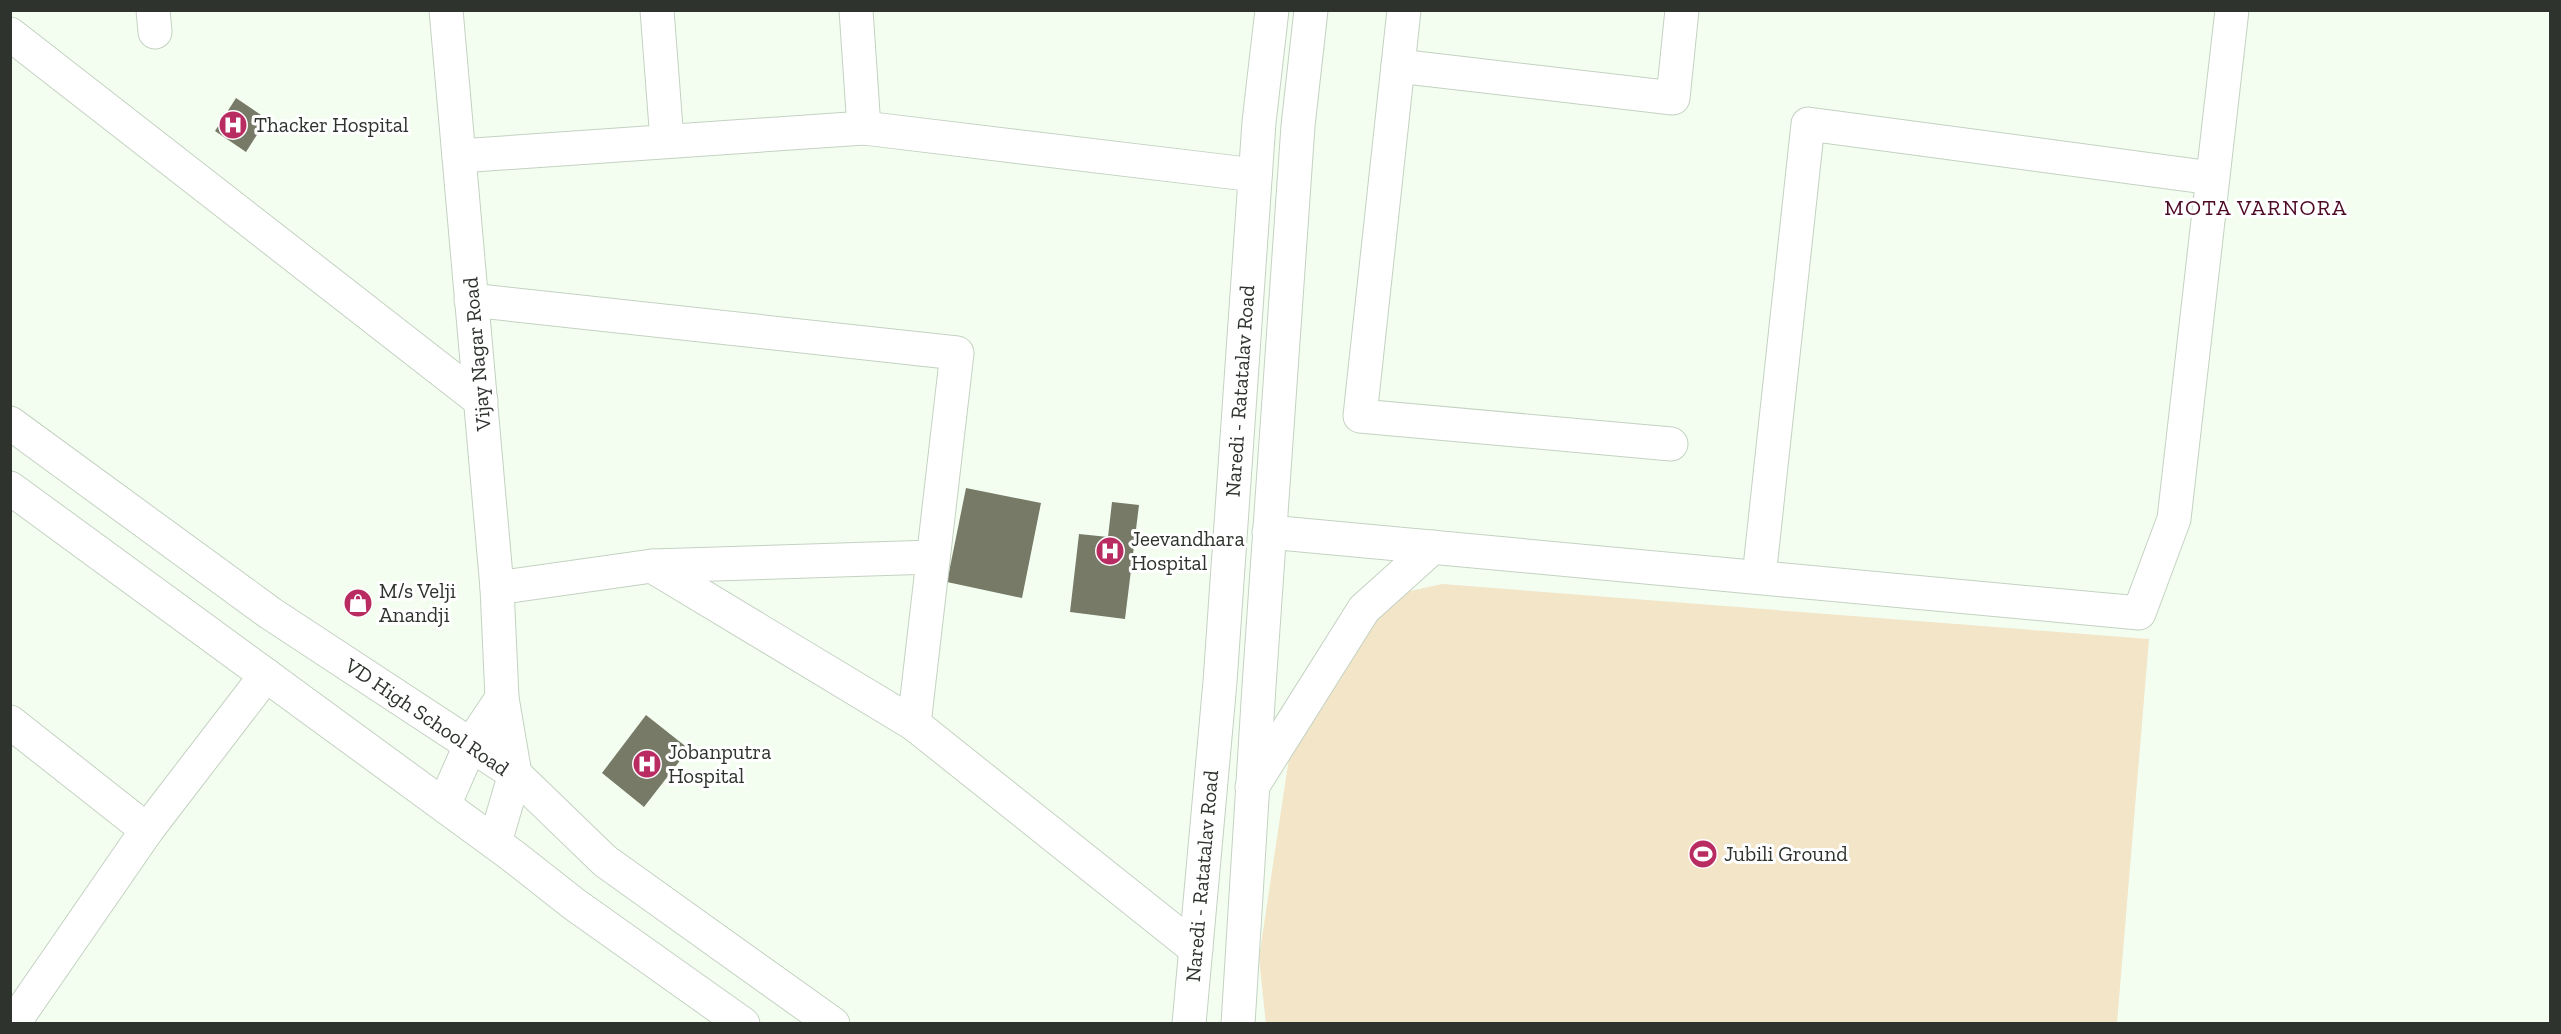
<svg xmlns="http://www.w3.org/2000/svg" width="2561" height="1034" viewBox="0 0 2561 1034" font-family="'Zilla Slab',serif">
	<rect width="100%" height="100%" fill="#f3fef1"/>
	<polygon fill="#f2e5c8" points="1442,584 2149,639 2117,1023 1266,1024 1259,958 1290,751 1378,598"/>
	<g fill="#787a68">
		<polygon points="236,98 267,119 246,152 215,131"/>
		<polygon points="966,488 1041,503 1022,598 947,582"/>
		<polygon points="1112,502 1139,505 1125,619 1070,612 1079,534 1108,537"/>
		<polygon points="646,715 689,749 644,807 602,773"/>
	</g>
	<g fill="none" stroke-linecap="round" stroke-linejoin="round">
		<g stroke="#c4d2c2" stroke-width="35">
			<g id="minor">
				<polyline points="153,10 155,32"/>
				<polyline points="446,10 497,588 502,698 515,774 495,842"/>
				<polyline points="657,10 667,141"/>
				<polyline points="856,10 864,128"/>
				<polyline points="1404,10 1360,416 1671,444"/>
				<polyline points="10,34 481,401"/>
				<polyline points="1398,66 1673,98 1682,10"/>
				<polyline points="459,156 864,128 1255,175"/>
				<polyline points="471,300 957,353 914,724"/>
				<polyline points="1269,532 2139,613 2174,519 2232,10"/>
				<polyline points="652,566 914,724 1196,949"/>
				<polyline points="1759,577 1808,124 2212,178"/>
				<polyline points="497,588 652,566 933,557"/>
				<polyline points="10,722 147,830"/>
				<polyline points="1252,787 1364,609 1433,547"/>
				<polyline points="444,805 470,746 502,698"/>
				<polyline points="13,1024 147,830 266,675"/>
			</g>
		</g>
		<g stroke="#c4d2c2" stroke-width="35">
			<g id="major">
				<polyline points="10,423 270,613 515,774 605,861 833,1024"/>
				<polyline points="10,488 513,856 574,904 743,1024"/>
				<polyline points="1189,1024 1220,682 1259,122 1272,10"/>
				<polyline points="1238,1024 1259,686 1298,126 1311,10"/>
			</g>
		</g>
		<use href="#minor" stroke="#fff" stroke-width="33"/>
		<use href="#major" stroke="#fff" stroke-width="33"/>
	</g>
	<defs>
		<g id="hospital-disc" transform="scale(1.5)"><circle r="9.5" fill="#b92c62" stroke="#fff"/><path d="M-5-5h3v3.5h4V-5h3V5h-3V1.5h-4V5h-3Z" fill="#fff"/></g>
		<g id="shop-disc" transform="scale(1.5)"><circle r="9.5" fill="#b92c62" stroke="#fff"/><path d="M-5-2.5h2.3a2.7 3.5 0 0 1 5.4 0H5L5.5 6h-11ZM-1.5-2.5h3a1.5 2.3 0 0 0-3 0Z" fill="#fff"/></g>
		<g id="stadium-disc" transform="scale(1.5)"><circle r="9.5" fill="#b92c62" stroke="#fff"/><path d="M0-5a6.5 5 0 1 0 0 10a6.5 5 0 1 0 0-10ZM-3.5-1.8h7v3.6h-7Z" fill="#fff"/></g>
	</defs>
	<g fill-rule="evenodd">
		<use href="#hospital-disc" x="233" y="125"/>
		<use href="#hospital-disc" x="1110" y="551"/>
		<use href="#shop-disc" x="358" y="603"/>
		<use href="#hospital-disc" x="647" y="764"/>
		<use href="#stadium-disc" x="1703" y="854"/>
	</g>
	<g text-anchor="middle" stroke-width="6" stroke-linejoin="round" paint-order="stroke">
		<g font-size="21" fill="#2e332d" stroke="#fff" text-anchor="start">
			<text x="254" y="132">Thacker Hospital</text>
			<text x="1131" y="546">Jeevandhara<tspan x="1131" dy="24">Hospital</tspan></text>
			<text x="379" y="598">M/s Velji<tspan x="379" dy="24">Anandji</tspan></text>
			<text x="668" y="759">Jobanputra<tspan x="668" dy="24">Hospital</tspan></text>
			<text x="1724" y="861">Jubili Ground</text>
		</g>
		<g font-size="21" fill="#2e332d" stroke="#fff">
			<text transform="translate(477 354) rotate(-95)" y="7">Vijay Nagar Road</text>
			<text transform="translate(1240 391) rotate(-86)" y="7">Naredi - Ratatalav Road</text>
			<text transform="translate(427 717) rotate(34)" y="7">VD High School Road</text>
			<text transform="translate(1202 876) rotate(-85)" y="7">Naredi - Ratatalav Road</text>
		</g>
		<g font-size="22" letter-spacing="1.5" fill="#4d0a25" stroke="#fff">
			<text x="2256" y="215">MOTA VARNORA</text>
		</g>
	</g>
	<rect width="2561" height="1034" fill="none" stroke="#2e332d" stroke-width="24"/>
</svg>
